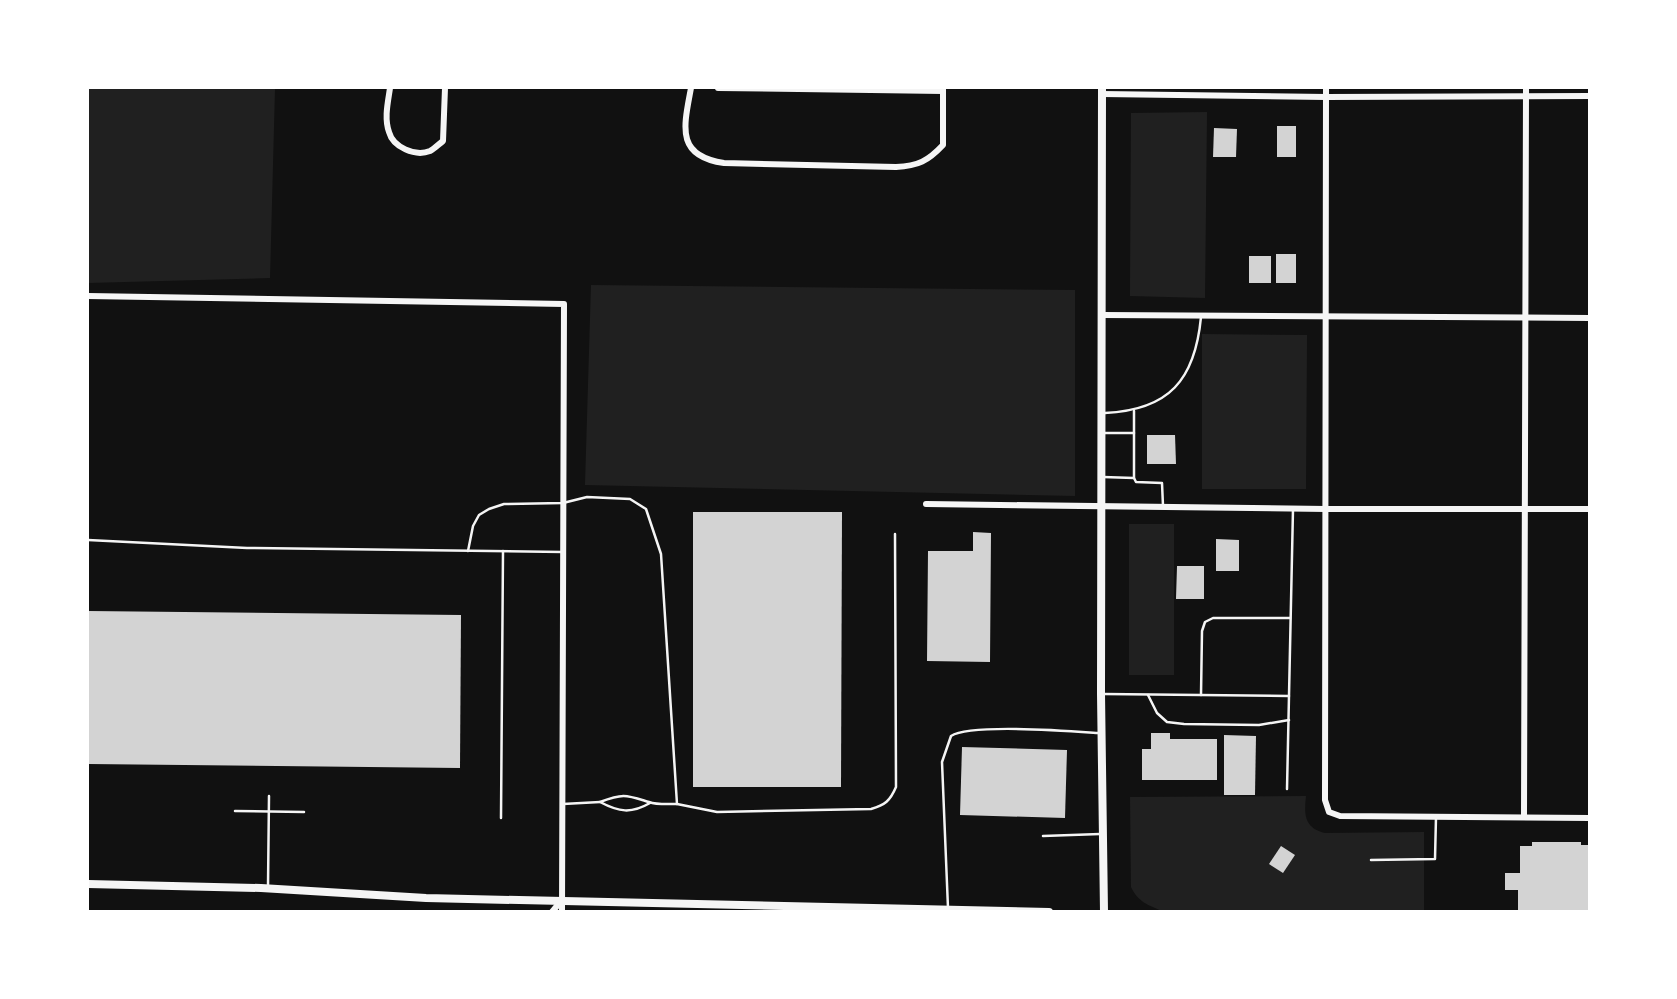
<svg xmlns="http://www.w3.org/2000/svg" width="1677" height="999" viewBox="0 0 1677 999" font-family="'PT Sans Narrow',sans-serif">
	<rect width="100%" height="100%" fill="#111"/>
	<g fill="#202020">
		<polygon points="88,88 275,88 270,278 88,283"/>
		<polygon points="1207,112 1205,298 1130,296 1131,113"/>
		<polygon points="591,285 1075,290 1075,496 585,485"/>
		<polygon points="1202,334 1307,335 1306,489 1202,489"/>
		<rect x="1129" y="524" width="45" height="151"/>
		<path d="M1306,796C1304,814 1304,828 1325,833L1424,832V911H1162C1148,905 1138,902 1131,887L1130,797Z"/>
	</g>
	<g fill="#d3d3d3">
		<rect x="1277" y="126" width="19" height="31"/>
		<polygon points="1214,128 1237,129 1236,157 1213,157"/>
		<rect x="1276" y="254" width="20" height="29"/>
		<rect x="1249" y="256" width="22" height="27"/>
		<polygon points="1147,435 1175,435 1176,464 1147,464"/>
		<polygon points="693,512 842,512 841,787 693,787"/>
		<polygon points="973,532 991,533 990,662 927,661 928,551 973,551"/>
		<polygon points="1216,539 1239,540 1239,571 1216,571"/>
		<polygon points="1177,566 1204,566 1204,599 1176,599"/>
		<polygon points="88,611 461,615 460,768 88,764"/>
		<polygon points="1151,733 1170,733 1170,739 1217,739 1217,780 1142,780 1142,749 1151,749"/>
		<polygon points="1224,735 1256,736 1255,795 1224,795"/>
		<polygon points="962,747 1067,750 1065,818 960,815"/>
		<polygon points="1532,842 1581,842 1581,845 1590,845 1590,912 1518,912 1518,890 1505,890 1505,873 1520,873 1520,846 1532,846"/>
		<polygon points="1281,846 1295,855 1283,873 1269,864"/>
	</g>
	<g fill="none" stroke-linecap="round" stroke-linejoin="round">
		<g stroke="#f5f5f5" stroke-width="2.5">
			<polyline points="1134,411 1134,478 1136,482 1162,483 1163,506"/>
			<path d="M1105,413C1169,410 1195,380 1201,317"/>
			<polyline points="1104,433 1134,433"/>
			<polyline points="1103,477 1134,478"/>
			<polyline points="88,540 247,548 563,552"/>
			<path d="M468,551L473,526L479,515L489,509L504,504L563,503L587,497L630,499L646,509L661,554L677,804C668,804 657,805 649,802C626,795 624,793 600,802C619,812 631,814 650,803"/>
			<polyline points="1104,694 1289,696"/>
			<polyline points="1148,695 1157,713 1167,722 1184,724 1259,725 1289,720"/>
			<polyline points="1201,695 1202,631 1205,622 1213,618 1290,618"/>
			<polyline points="1287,789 1293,509"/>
			<polyline points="563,804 600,802"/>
			<path d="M677,804L717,812L871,809C885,805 890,801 896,787L895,534"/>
			<polyline points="235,811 304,812"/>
			<polyline points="501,818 503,551"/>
			<polyline points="1043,836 1100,834"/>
			<polyline points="1371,860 1435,859 1436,817"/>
			<polyline points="268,886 269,796"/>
			<path d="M948,908L942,762L951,736C971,723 1070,731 1098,733"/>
		</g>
		<g stroke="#f5f5f5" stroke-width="6">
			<path d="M390,88C388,102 384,118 389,132C393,147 415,157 430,151C434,149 439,144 443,141L445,88"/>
			<path d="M691,88C684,126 675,156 724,163L896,167C918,166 928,161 943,145V88"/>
			<polyline points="718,88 943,91"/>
			<polyline points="1326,88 1325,800 1329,812 1340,816 1590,818"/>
			<polyline points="1102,94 1326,97 1590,96"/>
			<polyline points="88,296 564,304 562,912"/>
			<polyline points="1102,315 1590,318"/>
			<polyline points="926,504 1326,509 1590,509"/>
			<polyline points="1524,817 1526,88"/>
			<polyline points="552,912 561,901"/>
		</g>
		<g stroke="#f5f5f5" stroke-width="8">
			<polyline points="1102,88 1101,694 1104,912"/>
			<polyline points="88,884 261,888 426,898 1049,912"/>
		</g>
	</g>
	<rect width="1677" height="999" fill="none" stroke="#ffffff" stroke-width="178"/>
</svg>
